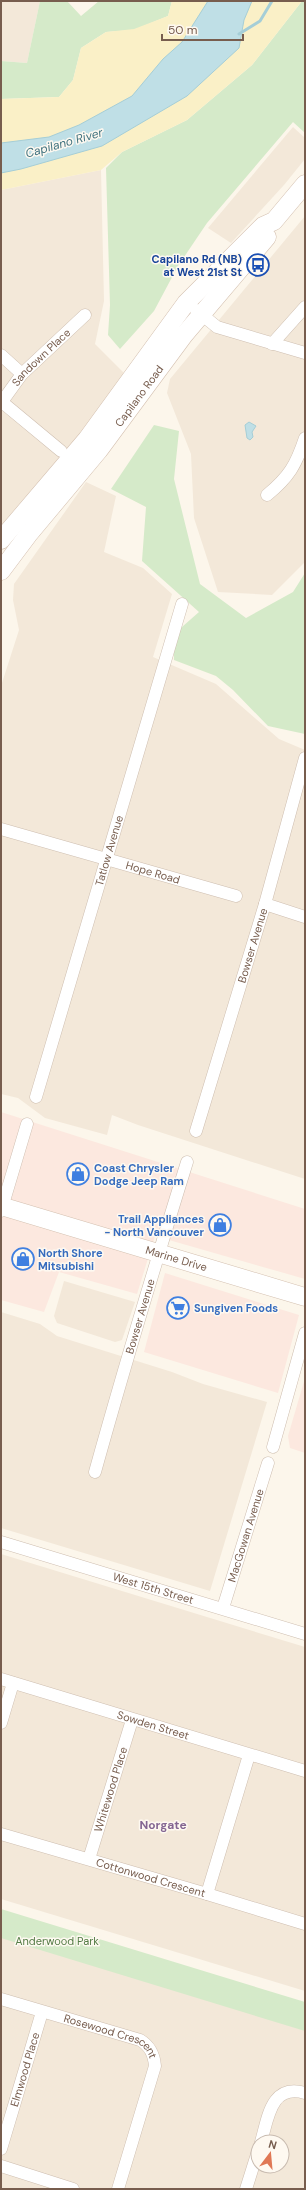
<svg xmlns="http://www.w3.org/2000/svg" width="306" height="2190" viewBox="0 0 306 2190" font-family="'DM Sans',sans-serif">
	<rect width="100%" height="100%" fill="#fcf6eb"/>
	<g fill="#f3e8d9" fill-rule="evenodd">
		<polygon points="1,1 40,1 27,63 1,61"/>
		<polygon points="293,127 305,138 305,159 284,185 231,243 208,228"/>
		<polygon points="101,170 104,301 95,344 131,380 1,535 1,190"/>
		<polygon points="305,216 305,562 272,595 218,592 194,518 191,454 167,393 170,379"/>
		<polygon points="86,482 116,496 104,552 143,568 172,594 153,657 216,684 279,739 305,750 305,1179 138,1125 112,1115 107,1135 45,1118 18,1098 1,1094 1,686 19,630 13,600 14,584"/>
		<polygon points="64,1281 135,1302 122,1340 115,1342 57,1323 54,1316"/>
		<polygon points="1,1312 40,1324 57,1336 172,1372 203,1384 267,1402 210,1591 1,1528"/>
		<polygon points="1,1554 305,1647 305,1991 1,1899"/>
		<path d="M1,1934L305,2024V2189H1ZM258,2142H282V2166H258Z"/>
	</g>
	<g fill="#fce8df">
		<polygon points="1,1112 305,1209 305,1279 155,1236 137,1294 59,1272 44,1312 1,1300"/>
		<polygon points="165,1273 299,1315 278,1393 144,1352"/>
		<polygon points="305,1378 305,1453 290,1448 288,1436"/>
	</g>
	<g fill="#d5eac9">
		<polygon points="40,1 67,1 81,16 99,1 172,1 168,16 134,30 106,32 81,48 73,80 59,97 1,99 1,61 27,63"/>
		<polygon points="302,1 305,1 305,133 293,122 207,223 178,266 154,311 120,349 108,335 110,305 106,168 122,152 187,120 252,65"/>
		<polygon points="154,425 179,431 174,479 200,584 246,618 293,592 305,573 305,734 268,726 233,690 216,676 174,660 174,634 199,612 142,561 146,507 111,489"/>
		<polygon points="1,1909 305,2002 305,2031 1,1938"/>
	</g>
	<polygon fill="#faf0c7" points="172,1 302,1 252,65 187,120 122,152 101,170 1,190 1,99 59,97 73,80 81,48 106,32 134,29 168,16"/>
	<g fill="#bfdfe6" stroke="#a5ced7">
		<polygon points="208,1 252,1 244,20 239,48 187,96 102,146 21,169 1,173 1,143 49,137 79,125 132,96 163,59 182,42"/>
		<polygon points="249,422 256,426 252,432 253,437 250,440 247,438 245,425"/>
	</g>
	<g fill="none" stroke-linecap="round" stroke-linejoin="round">
		<polyline stroke="#a5ced7" stroke-width="3" points="239,34 260,21 272,1"/>
		<g stroke="#cebeb0" stroke-width="13">
			<g id="minor">
				<polyline points="196,310 217,327 305,353"/>
				<polyline points="272,344 305,307"/>
				<polyline points="1,355 22,374"/>
				<polyline points="2,402 61,451"/>
				<path id="s1" d="M1,403L22,374L85,315"/>
				<path d="M267,495C289,477 296,465 305,438"/>
				<path id="s2" d="M1,829L236,896"/>
				<polyline points="265,904 305,917"/>
				<path id="s3" d="M36,1097L182,604"/>
				<path id="s4" d="M196,1131L265,904L305,758"/>
				<polyline points="1,1211 27,1124"/>
				<polyline points="273,1447 305,1333"/>
				<path id="s5" d="M95,1472C124,1368 155,1265 187,1162"/>
				<path id="s6" d="M1,1542L305,1634"/>
				<path id="s7" d="M223,1608L268,1463"/>
				<path id="s8" d="M1,1679L305,1771"/>
				<polyline points="1,1723 13,1683"/>
				<path id="s9" d="M1,1834L207,1894L249,1755"/>
				<path id="s10" d="M89,1859L132,1720"/>
				<polyline points="207,1894 305,1924"/>
				<path id="s11" d="M1,1999L140,2040C150,2046 154,2054 155,2066L118,2189"/>
				<path d="M261,2142C268,2118 271,2083 305,2093"/>
				<path id="s12" d="M1,2149L42,2012"/>
				<polyline points="1,2166 73,2189"/>
				<polyline points="246,2189 258,2151"/>
			</g>
		</g>
		<g stroke="#d4c0b0" stroke-width="19">
			<g id="secondary">
				<polyline points="1,540 87,439 186,303 263,226 274,221 305,184"/>
				<path id="s13" d="M1,571L28,535L99,450L184,335L267,237"/>
				<path id="s14" d="M1,1206L305,1297"/>
			</g>
		</g>
		<use href="#minor" stroke="#fff" stroke-width="12"/>
		<use href="#secondary" stroke="#fff" stroke-width="18"/>
	</g>
	<defs>
		<g id="bus-ring" transform="scale(1.15)"><circle r="9.5" fill="#fef9f1" stroke="#1a4fb4" stroke-width="1.5"/><path d="M-5-6H5V4H4V6H2V4H-2V6H-4V4H-5ZM-3.5-4V0h7V-4ZM-3.5 1.2v1.5H-2V1.2ZM2 1.2v1.5H3.5V1.2Z" fill="#1a4fb4"/></g>
		<g id="shop-ring" transform="scale(1.15)"><circle r="9.5" fill="#fef9f1" stroke="#3f7fe0" stroke-width="1.5"/><path d="M-5-2.5h2.3a2.7 3.5 0 0 1 5.4 0H5L5.5 6h-11ZM-1.5-2.5h3a1.5 2.3 0 0 0-3 0Z" fill="#3f7fe0"/></g>
		<g id="supermarket-ring" transform="scale(1.15)"><circle r="9.5" fill="#fef9f1" stroke="#3f7fe0" stroke-width="1.5"/><path d="M-6-5.5h2.5l.6 2H6L4.5 2H-2.5L-4.4-4H-6ZM-1.5 3.2a1.3 1.3 0 1 0 .1 0ZM3 3.2a1.3 1.3 0 1 0 .1 0Z" fill="#3f7fe0"/></g>
	</defs>
	<g fill-rule="evenodd">
		<use href="#bus-ring" x="258" y="265"/>
		<use href="#shop-ring" x="78" y="1174"/>
		<use href="#shop-ring" x="220" y="1225"/>
		<use href="#shop-ring" x="23" y="1259"/>
		<use href="#supermarket-ring" x="178" y="1308"/>
	</g>
	<g text-anchor="middle" stroke-width="3" stroke-linejoin="round" paint-order="stroke">
		<g font-size="11" font-weight="bold" fill="#164399" stroke="#fef9f1" text-anchor="end">
			<text x="242" y="263">Capilano Rd (NB)<tspan x="242" dy="13">at West 21st St</tspan></text>
		</g>
		<g font-size="11" fill="#775d4e" stroke="#fef9f1">
			<text dy="4" stroke="none"><textPath href="#s1" startOffset="61">Sandown Place</textPath></text>
			<text dy="4" stroke="none"><textPath href="#s13" startOffset="223">Capilano Road</textPath></text>
			<text dy="4" stroke="none"><textPath href="#s3" startOffset="257">Tatlow Avenue</textPath></text>
			<text dy="4" stroke="none"><textPath href="#s2" startOffset="158">Hope Road</textPath></text>
			<text dy="4" stroke="none"><textPath href="#s4" startOffset="194">Bowser Avenue</textPath></text>
			<text dy="4" stroke="none"><textPath href="#s14" startOffset="183">Marine Drive</textPath></text>
			<text dy="4" stroke="none"><textPath href="#s5" startOffset="162">Bowser Avenue</textPath></text>
			<text dy="4" stroke="none"><textPath href="#s7" startOffset="76">MacGowan Avenue</textPath></text>
			<text dy="4" stroke="none"><textPath href="#s6" startOffset="159">West 15th Street</textPath></text>
			<text dy="4" stroke="none"><textPath href="#s8" startOffset="159">Sowden Street</textPath></text>
			<text dy="4" stroke="none"><textPath href="#s10" startOffset="73">Whitewood Place</textPath></text>
			<text dy="4" stroke="none"><textPath href="#s9" startOffset="156">Cottonwood Crescent</textPath></text>
			<text dy="4" stroke="none"><textPath href="#s11" startOffset="117">Rosewood Crescent</textPath></text>
			<text dy="4" stroke="none"><textPath href="#s12" startOffset="83">Elmwood Place</textPath></text>
		</g>
		<g font-size="11" font-weight="bold" fill="#366cbe" stroke="#fef9f1" text-anchor="start">
			<text x="94" y="1172">Coast Chrysler<tspan x="94" dy="13">Dodge Jeep Ram</tspan></text>
			<text x="204" y="1223" text-anchor="end">Trail Appliances<tspan x="204" dy="13">- North Vancouver</tspan></text>
			<text x="38" y="1257">North Shore<tspan x="38" dy="13">Mitsubishi</tspan></text>
			<text x="194" y="1312">Sungiven Foods</text>
		</g>
		<g font-size="11" fill="#547c46" stroke="#fef9f1">
			<text x="57" y="1945">Anderwood Park</text>
		</g>
		<g font-size="12" font-style="italic" fill="#457682" stroke="#fef9f1">
			<text transform="translate(64 143) rotate(-16)" y="4">Capilano River</text>
		</g>
		<g font-size="12" font-weight="bold" fill="#846692" stroke="#fef9f1">
			<text x="163" y="1829">Norgate</text>
		</g>
	</g>
	<rect width="306" height="2190" fill="none" stroke="#775d4e" stroke-width="4"/>
	<g transform="translate(270 2154) rotate(16)"><circle r="19" fill="#fef9f1" stroke="#c8bbb0"/>
	<path d="M0-3L7 15L0 10L-7 15Z" fill="#e07855"/>
	<text y="-6" font-size="11" font-weight="bold" text-anchor="middle" fill="#775d4e">N</text>
	</g>
	<path d="M162 34v6h81v-6" fill="none" stroke="#775d4e" stroke-width="2"/>
	<text x="168" y="34" font-size="12" fill="#775d4e" stroke="#fef9f1" stroke-width="3" paint-order="stroke">50 m</text>
</svg>
